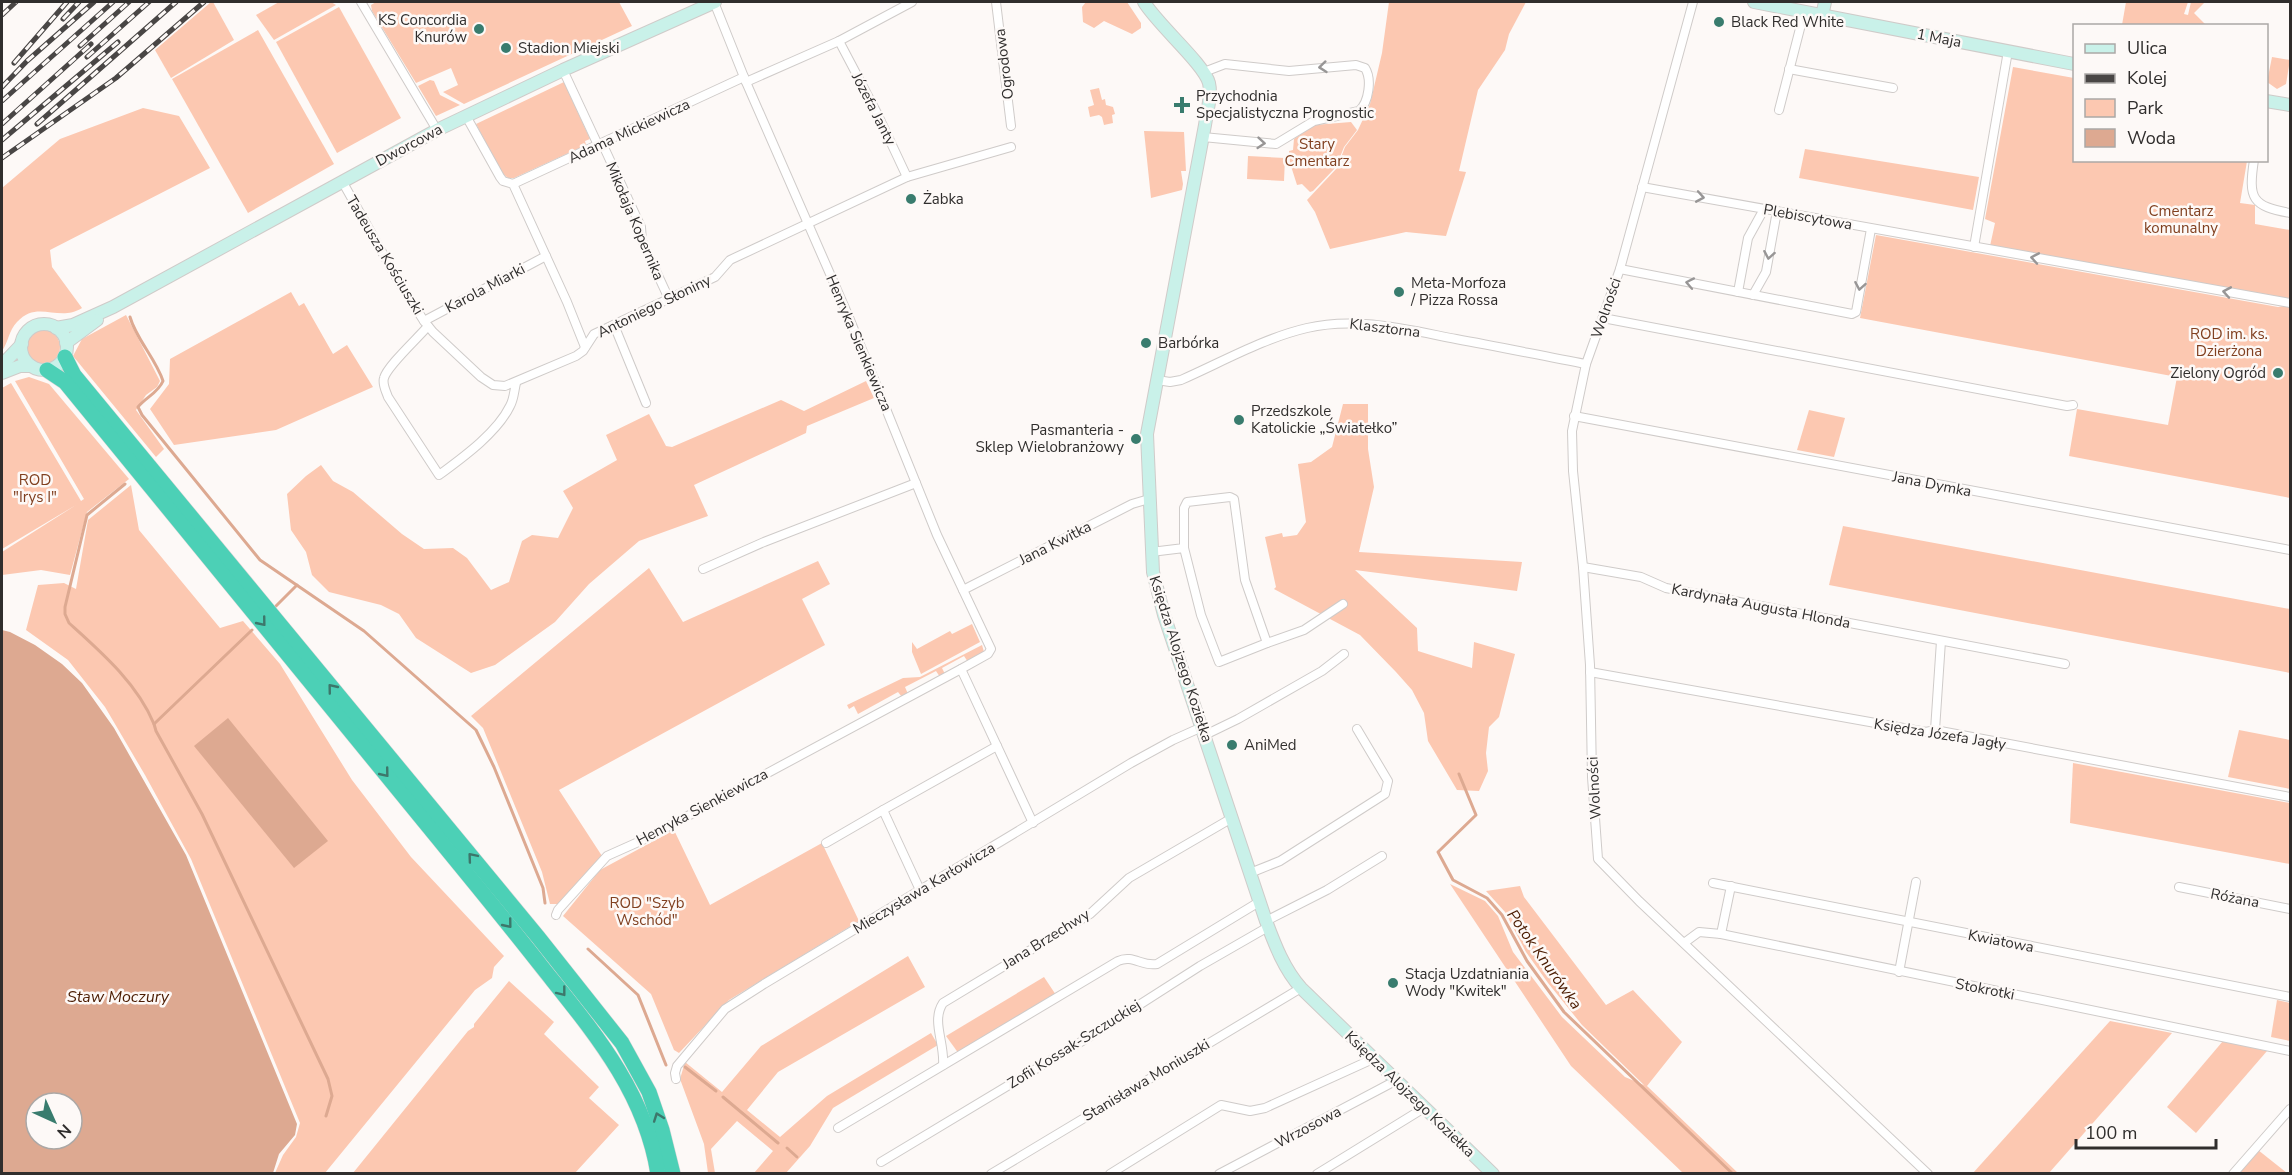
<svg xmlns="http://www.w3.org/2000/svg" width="2292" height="1175" viewBox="0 0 2292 1175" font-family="'Nunito Sans',sans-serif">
	<rect width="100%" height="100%" fill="#fdf9f7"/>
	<g fill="#fcc8b1">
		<polygon points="211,2 213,2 234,40 171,78 155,50"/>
		<polygon points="279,2 331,2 336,5 274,40 256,15"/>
		<polygon points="376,2 619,2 632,26 464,104 443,92 458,85 451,68 416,83 372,11 371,5"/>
		<polygon points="1086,2 1127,2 1141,23 1141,28 1132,34 1104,21 1094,28 1083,22 1082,7"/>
		<polygon points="1389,2 1526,2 1509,34 1505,50 1478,90 1459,171 1466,172 1446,236 1406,232 1330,249 1315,212 1307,200 1337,168 1345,147 1358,130 1370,104 1382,53"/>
		<polygon points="2126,2 2188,2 2184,14 2188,15 2191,2 2205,2 2194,13 2206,25 2122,25"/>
		<polygon points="339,7 401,118 337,153 276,42"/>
		<polygon points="258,30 334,164 248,213 172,79"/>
		<polygon points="2272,57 2290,60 2286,84 2277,89 2267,82"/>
		<polygon points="2013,67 2074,78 2074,160 2247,161 2240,203 2255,205 2255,224 2290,230 2290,300 1990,246 1995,223 1985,219"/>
		<polygon points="430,80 434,81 440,95 460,105 436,116 418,86"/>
		<polygon points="564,82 590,139 585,141 586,145 514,178 508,178 502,173 476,124"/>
		<polygon points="1099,88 1102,100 1105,99 1106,105 1113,107 1115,114 1112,115 1113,123 1104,125 1102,117 1099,115 1090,117 1088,107 1094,105 1090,90"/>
		<path d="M143,108L179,116L210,168L50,250L52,267L82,308C58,323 38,299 17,322C9,330 8,343 2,351V188L60,139Z"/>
		<polygon points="1351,122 1357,130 1344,147 1336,167 1313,191 1310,192 1302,184 1297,185 1290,163 1289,151 1293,150 1294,139 1314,125"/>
		<polygon points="1144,131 1184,132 1186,171 1181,171 1183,184 1182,190 1151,198"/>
		<polygon points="1805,149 1979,177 1973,210 1799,178"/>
		<polygon points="1248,156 1285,158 1284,181 1247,179"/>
		<polygon points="1876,235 2278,307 2290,305 2290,498 2069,456 2077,409 2168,425 2177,377 1860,318"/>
		<polygon points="291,292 299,306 304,303 333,354 347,345 373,387 276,430 174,445 150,409 169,384 170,359"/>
		<polygon points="126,315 160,381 157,387 146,395 136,410 164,449 156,457 73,356 82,339"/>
		<circle cx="43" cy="347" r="17"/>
		<polygon points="29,377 49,384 129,479 87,512 70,575 41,570 2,575 2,552 76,505 2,549 2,388 11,383 81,501 84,499 15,381"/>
		<polygon points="866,381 874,398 807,426 806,433 694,485 708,516 639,541 589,584 555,622 495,665 471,673 416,638 399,614 381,605 329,592 312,575 306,552 291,530 287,494 306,476 321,465 333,481 353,492 402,534 424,549 453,548 467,558 491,590 509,582 522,541 532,535 558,538 573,508 563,491 617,460 606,435 649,414 666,446 672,447 781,400 804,411"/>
		<polygon points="1343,404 1368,404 1368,449 1374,487 1359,552 1522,562 1517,591 1355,570 1417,628 1418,651 1472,668 1474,642 1515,654 1499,717 1489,727 1486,753 1488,771 1479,791 1457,790 1428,741 1424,713 1412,690 1396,672 1360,635 1274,589 1276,587 1265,537 1282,533 1283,537 1297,535 1306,522 1298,464 1311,462 1332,447"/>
		<polygon points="1809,410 1845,418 1834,457 1797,450"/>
		<polygon points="131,485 139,530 220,628 243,621 280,664 352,780 411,857 504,956 494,967 492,978 475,990 325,1173 275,1173 283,1155 296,1137 300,1123 191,859 145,775 105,707 68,660 26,630 38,585 64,583 76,589 88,520"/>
		<polygon points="1843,526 2290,609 2290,673 1829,585"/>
		<polygon points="818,561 830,584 802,599 825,645 559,790 602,856 558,904 550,904 542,872 483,728 471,716 649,568 683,622"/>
		<polygon points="972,624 980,642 921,674 912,652 912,642 917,649 950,631 952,634"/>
		<polygon points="982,645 984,652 968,662 964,656 942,668 945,674 940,677 936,671 905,687 908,694 902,697 898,692 858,714 854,706 849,709 847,705 903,678 920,677"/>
		<polygon points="2239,730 2290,740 2290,789 2228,777"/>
		<polygon points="2073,763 2290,803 2290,864 2070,823"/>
		<polygon points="674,830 710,905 822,843 859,921 729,1000 679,1053 674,1050 651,994 563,916 600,870"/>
		<polygon points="1450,884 1485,901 1498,916 1513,952 1562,1017 1625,1077 1644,1085 1582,1025 1548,983 1526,952 1505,912 1486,891 1520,886 1524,897 1606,1005 1633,990 1682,1042 1647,1086 1738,1173 1683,1173 1571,1066"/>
		<polygon points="908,956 925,987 778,1072 747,1110 780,1137 827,1096 931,1033 938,1045 833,1108 810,1146 786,1173 754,1173 773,1151 737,1121 711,1149 715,1173 708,1173 704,1144 680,1079 685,1062 722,1092 761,1046"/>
		<polygon points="1044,977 1056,995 959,1054 946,1036"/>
		<polygon points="509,981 554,1022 544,1034 599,1087 589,1098 619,1125 575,1173 353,1173 468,1031 474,1027 474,1024"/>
		<polygon points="2277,1000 2290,1003 2290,1041 2271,1037"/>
		<polygon points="2110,1021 2172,1033 2049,1173 1973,1173"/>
		<polygon points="2223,1041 2267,1051 2196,1133 2167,1107"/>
		<polygon points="2258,1150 2287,1173 2239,1174"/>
	</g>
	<g fill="#dda991" fill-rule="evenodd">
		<path d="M2,630L10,632L35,645L62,664L82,683L114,728L186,855L297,1124L295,1135L279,1154L273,1173H2ZM36,1103H72V1139H36Z"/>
		<polygon points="228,718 328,841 294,868 194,746"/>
	</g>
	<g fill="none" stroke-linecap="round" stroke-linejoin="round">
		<g stroke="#dda991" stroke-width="3">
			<path d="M130,317C136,339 156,359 163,381C158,393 146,397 138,407L142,415L260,560L364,631L476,730L494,767L543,888L545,903"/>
			<path d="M125,484L87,515L65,607V614L69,623C101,652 137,683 154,724"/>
			<polyline points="276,606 297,585"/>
			<polyline points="252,630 154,724 156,731 202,814 328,1079 332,1096 326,1116"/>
			<polyline points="1459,774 1476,815 1438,852 1453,880 1487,898 1502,915 1527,961 1564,1012 1733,1174"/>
			<polyline points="588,949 638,995 666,1065"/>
			<polyline points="685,1067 716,1091"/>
			<polyline points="723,1097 778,1143"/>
			<polyline points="787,1148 797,1157"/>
		</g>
		<g stroke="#cfcbc9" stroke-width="10">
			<g id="street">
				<polyline points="361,2 437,130"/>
				<polyline points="996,2 1011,126"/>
				<polyline points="1693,2 1620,269 1586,364 1572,431 1573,471 1583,567 1590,665 1592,777 1598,859 1639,901 1928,1174"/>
				<polyline points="839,41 877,113 907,177"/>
				<polyline points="1789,69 1893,88"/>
				<polyline points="563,70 598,145"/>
				<polyline points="746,82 839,41 912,2"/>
				<polyline points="1779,110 1804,13"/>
				<polyline points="466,116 500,177 503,181 513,184 567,302 585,347"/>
				<path d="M1203,137L1276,144L1314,121L1359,111C1369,102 1372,79 1365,68L1356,65L1289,71L1225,64L1204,72"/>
				<polyline points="602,143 641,227 642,241 669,299"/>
				<path d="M2254,160C2248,199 2252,206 2290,213"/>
				<polyline points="342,181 400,284 424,321 433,332 481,377 493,385 505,386 576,356 583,351 594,334 715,277 730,260 907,177 1011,147"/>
				<polyline points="513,184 744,77"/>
				<polyline points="1642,187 2290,303"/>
				<polyline points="1974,247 2008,51"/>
				<polyline points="1620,269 1852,314 1856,312 1871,229"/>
				<polyline points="1738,292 1748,238 1764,209"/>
				<polyline points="1753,295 1766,272 1777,211"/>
				<polyline points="1603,318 2067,406 2073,405"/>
				<polyline points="424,321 546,256"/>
				<polyline points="614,325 646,403"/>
				<path d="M428,326C419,337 387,366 384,378C382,384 386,391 388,397L439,475C462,458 497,433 510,406C514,399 514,391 516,383"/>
				<path d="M1157,380L1170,382L1181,380C1222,362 1264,338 1307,328C1356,316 1409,330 1456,339C1500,347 1543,356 1586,364"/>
				<polyline points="1574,416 2290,550"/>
				<polyline points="1151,552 1184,548 1201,615 1219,662 1267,643 1245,580 1234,499 1230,497 1187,502 1184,508 1184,548"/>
				<polyline points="1583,567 1641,577 1666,588 2065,664"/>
				<polyline points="703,569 764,542 916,483"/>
				<polyline points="963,590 1132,504 1149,499"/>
				<polyline points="1267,643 1304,630 1343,604"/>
				<polyline points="961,669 1033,823"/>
				<polyline points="1590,672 1926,732 1935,730 2290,797"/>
				<polyline points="1935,730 1941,641"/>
				<polyline points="1205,735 1238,719 1322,671 1344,654"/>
				<polyline points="826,843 883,810"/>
				<polyline points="1250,873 1280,861 1385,794 1388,781 1357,729"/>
				<polyline points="1713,883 2290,997"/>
				<polyline points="2179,887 2290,909"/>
				<polyline points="920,890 883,810 997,746"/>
				<polyline points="556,915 558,910 607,856 645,839 961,669 988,654 991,649 937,535 848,315 746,82 714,2"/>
				<polyline points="1266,921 1327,890 1382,856"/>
				<polyline points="1721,934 1731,886"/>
				<polyline points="1684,943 1699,932 1721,934 2290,1051"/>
				<polyline points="1899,972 1916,882"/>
				<path d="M943,1065C945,1043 931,1021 943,1003L1090,914L1129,878L1232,818"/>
				<polyline points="676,1079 675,1073 677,1066 725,1009 764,984 1131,763 1173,740 1202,727"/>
				<path d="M838,1128L1118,961C1133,954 1142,967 1157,964L1259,902"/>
				<polyline points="881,1162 1089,1037 1200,966 1268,927"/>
				<polyline points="991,1174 1301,988"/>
				<polyline points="1110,1174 1221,1105 1250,1111 1265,1108 1375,1058"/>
				<polyline points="1219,1174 1397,1080"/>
				<polyline points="1317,1174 1424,1108"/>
				<polyline points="2233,1174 2290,1109"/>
			</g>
		</g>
		<g stroke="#cfcbc9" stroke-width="14">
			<g id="secondary">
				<path d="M1144,2C1157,24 1204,64 1209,83C1212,96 1207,111 1205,125L1147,434L1153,572L1164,615L1266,921C1275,945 1284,969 1301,988L1493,1174"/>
				<polyline points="1754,2 2074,64"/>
				<polyline points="1822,16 1825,2"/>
				<polyline points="2266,101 2290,105"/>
				<circle cx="44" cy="347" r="23"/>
				<polyline points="56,328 73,325 113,307 437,130 563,70 715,2"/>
				<polyline points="66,343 97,320"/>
				<polyline points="2,365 22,344"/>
				<polyline points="2,373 20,366 31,366"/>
			</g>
		</g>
		<g stroke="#d6d5d5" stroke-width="16">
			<g id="highway">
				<polyline points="65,357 74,375 538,937 622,1043 649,1092 662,1130 673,1174"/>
				<path d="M47,370L65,382C180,522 295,663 410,804C454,858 499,912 542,967C592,1030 645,1091 658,1174"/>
			</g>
		</g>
		<use href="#street" stroke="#fff" stroke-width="8"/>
		<use href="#secondary" stroke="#c9f1e9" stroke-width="12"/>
		<use href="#highway" stroke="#4cd0b6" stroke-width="15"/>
		<g stroke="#494645" stroke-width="5">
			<g id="rail">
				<polyline points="2,15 16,2"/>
				<polyline points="63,19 79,2"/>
				<polyline points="80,46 129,2"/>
				<polyline points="87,57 149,2"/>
				<polyline points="14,63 67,2"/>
				<polyline points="2,87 27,61 94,2"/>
				<polyline points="2,101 113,2"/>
				<polyline points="2,124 91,44"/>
				<polyline points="37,124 176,2"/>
				<polyline points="2,140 118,42"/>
				<polyline points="2,158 116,78 204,2"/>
			</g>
		</g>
		<use href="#rail" stroke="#fdf9f7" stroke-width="3" stroke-dasharray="9" stroke-linecap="butt"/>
	</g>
	<defs><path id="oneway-chevron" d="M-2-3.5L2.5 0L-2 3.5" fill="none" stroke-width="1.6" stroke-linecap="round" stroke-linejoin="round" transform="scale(1.5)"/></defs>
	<g stroke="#989696">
		<use href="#oneway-chevron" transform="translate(1323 67) rotate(174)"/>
		<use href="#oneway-chevron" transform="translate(1261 143) rotate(5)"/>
		<use href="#oneway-chevron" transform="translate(1700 197) rotate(10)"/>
		<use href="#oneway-chevron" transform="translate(1769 255) rotate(100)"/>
		<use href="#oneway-chevron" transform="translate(2035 258) rotate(-170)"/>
		<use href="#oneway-chevron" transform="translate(1690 283) rotate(-169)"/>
		<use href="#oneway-chevron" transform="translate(1860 286) rotate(100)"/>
		<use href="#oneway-chevron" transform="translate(2227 292) rotate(-170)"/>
	</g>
	<g stroke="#3d776b">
		<use href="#oneway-chevron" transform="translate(262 622) rotate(51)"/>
		<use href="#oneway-chevron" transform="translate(332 688) rotate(-129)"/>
		<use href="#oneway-chevron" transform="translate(385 773) rotate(51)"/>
		<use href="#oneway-chevron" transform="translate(472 857) rotate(-130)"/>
		<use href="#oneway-chevron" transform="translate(508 924) rotate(51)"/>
		<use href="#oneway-chevron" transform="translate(562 992) rotate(52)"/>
		<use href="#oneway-chevron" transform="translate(658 1117) rotate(-110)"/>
	</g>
	<g fill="#397c6e" stroke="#fdf9f7" stroke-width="2">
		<circle cx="1719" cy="22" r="6"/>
		<circle cx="479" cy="29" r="6"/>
		<circle cx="506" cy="48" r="6"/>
		<path d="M1179 96h6v6h6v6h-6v6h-6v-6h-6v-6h6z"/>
		<circle cx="911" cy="199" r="6"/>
		<circle cx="1399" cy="292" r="6"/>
		<circle cx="1146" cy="343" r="6"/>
		<circle cx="2278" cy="373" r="6"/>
		<circle cx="1239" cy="420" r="6"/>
		<circle cx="1136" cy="439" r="6"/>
		<circle cx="1232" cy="745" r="6"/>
		<circle cx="1393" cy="983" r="6"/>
	</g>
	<g text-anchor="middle" stroke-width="5" stroke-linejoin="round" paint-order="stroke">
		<g font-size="15" fill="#302e2d" stroke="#fdf9f7" text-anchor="start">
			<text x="467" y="25" text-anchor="end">KS Concordia<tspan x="467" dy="17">Knurów</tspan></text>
			<text x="1731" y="27">Black Red White</text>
			<text x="518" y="53">Stadion Miejski</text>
			<text x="1196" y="101">Przychodnia<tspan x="1196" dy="17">Specjalistyczna Prognostic</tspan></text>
			<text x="923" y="204">Żabka</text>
			<text x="1411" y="288">Meta-Morfoza<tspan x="1411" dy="17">/ Pizza Rossa</tspan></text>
			<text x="1158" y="348">Barbórka</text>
			<text x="2266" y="378" text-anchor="end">Zielony Ogród</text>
			<text x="1251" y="416">Przedszkole<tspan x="1251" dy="17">Katolickie „Światełko”</tspan></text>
			<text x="1124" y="435" text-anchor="end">Pasmanteria -<tspan x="1124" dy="17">Sklep Wielobranżowy</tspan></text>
			<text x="1244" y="750">AniMed</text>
			<text x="1405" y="979">Stacja Uzdatniania<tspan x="1405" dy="17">Wody "Kwitek"</tspan></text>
		</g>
		<g font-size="15" fill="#302e2d" stroke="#fdf9f7">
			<text transform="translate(1939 38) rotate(11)" y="5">1 Maja</text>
			<text transform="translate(1004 64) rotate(-97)" y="5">Ogrodowa</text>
			<text transform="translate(874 109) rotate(63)" y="5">Józefa Janty</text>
			<text transform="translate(629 131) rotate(-25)" y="5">Adama Mickiewicza</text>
			<text transform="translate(409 145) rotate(-28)" y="5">Dworcowa</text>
			<text transform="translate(1808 217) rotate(10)" y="5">Plebiscytowa</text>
			<text transform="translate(635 221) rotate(67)" y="5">Mikołaja Kopernika</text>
			<text transform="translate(385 255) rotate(59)" y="5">Tadeusza Kościuszki</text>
			<text transform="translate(485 288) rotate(-28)" y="5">Karola Miarki</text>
			<text transform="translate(654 306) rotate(-26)" y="5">Antoniego Słoniny</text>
			<text transform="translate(1606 308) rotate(-71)" y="5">Wolności</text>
			<text transform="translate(1385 328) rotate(7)" y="5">Klasztorna</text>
			<text transform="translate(859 343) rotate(67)" y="5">Henryka Sienkiewicza</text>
			<text transform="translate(1932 484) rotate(11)" y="5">Jana Dymka</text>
			<text transform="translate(1055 543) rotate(-27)" y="5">Jana Kwitka</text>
			<text transform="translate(1761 606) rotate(11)" y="5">Kardynała Augusta Hlonda</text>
			<text transform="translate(1181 659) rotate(72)" y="5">Księdza Alojzego Koziełka</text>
			<text transform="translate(1940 734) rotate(9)" y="5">Księdza Józefa Jagły</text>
			<text transform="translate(1594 788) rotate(-93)" y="5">Wolności</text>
			<text transform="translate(702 807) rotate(-28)" y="5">Henryka Sienkiewicza</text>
			<text transform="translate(924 888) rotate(-31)" y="5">Mieczysława Karłowicza</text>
			<text transform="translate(2235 898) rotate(11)" y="5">Różana</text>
			<text transform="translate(1046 939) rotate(-32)" y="5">Jana Brzechwy</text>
			<text transform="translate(2001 941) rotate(11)" y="5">Kwiatowa</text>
			<text transform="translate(1985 989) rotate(11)" y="5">Stokrotki</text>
			<text transform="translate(1074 1044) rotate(-32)" y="5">Zofii Kossak-Szczuckiej</text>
			<text transform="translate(1146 1080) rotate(-31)" y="5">Stanisława Moniuszki</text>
			<text transform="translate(1410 1094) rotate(44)" y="5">Księdza Alojzego Koziełka</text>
			<text transform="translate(1308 1127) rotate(-28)" y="5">Wrzosowa</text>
		</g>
		<g font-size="15" fill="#814020" stroke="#fdf9f7">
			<text x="1317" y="149">Stary<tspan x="1317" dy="17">Cmentarz</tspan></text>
			<text x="2181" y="216">Cmentarz<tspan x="2181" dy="17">komunalny</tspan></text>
			<text x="2229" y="339">ROD im. ks.<tspan x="2229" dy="17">Dzierżona</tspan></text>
			<text x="35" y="485">ROD<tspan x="35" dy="17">"Irys I"</tspan></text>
			<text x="647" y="908">ROD "Szyb<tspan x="647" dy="17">Wschód"</tspan></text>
		</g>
		<g font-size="16" font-style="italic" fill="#4b1c02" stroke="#fdf9f7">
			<text transform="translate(1545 959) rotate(55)" y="6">Potok Knurówka</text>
			<text x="118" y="1002">Staw Moczury</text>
		</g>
	</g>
	<rect width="2292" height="1175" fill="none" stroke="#302e2d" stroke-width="6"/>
	<rect x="2073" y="24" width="195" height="138" fill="#fdf9f7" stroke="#aba8a6" stroke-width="1.5"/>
	<rect x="2085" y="44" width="30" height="9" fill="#c9f1e9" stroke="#aba8a6" stroke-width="1.5"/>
	<text x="2127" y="54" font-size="18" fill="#302e2d">Ulica</text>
	<rect x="2085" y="74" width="30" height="9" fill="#494645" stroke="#aba8a6" stroke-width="1.5"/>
	<text x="2127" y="84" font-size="18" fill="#302e2d">Kolej</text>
	<rect x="2085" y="99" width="30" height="18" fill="#fcc8b1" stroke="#aba8a6" stroke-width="1.5"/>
	<text x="2127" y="114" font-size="18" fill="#302e2d">Park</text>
	<rect x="2085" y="129" width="30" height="18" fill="#dda991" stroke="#aba8a6" stroke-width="1.5"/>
	<text x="2127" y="144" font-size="18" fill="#302e2d">Woda</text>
	<g transform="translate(54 1121) rotate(135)"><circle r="28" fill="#fdf9f7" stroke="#aba8a6" stroke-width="1.5"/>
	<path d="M0-4.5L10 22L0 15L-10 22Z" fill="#397c6e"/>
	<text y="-9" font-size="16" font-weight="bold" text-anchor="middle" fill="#302e2d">N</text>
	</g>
	<path d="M2076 1139v9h140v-9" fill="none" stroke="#302e2d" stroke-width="3"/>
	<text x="2085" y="1139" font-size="18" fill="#302e2d" stroke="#fdf9f7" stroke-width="4.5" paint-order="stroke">100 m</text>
</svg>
